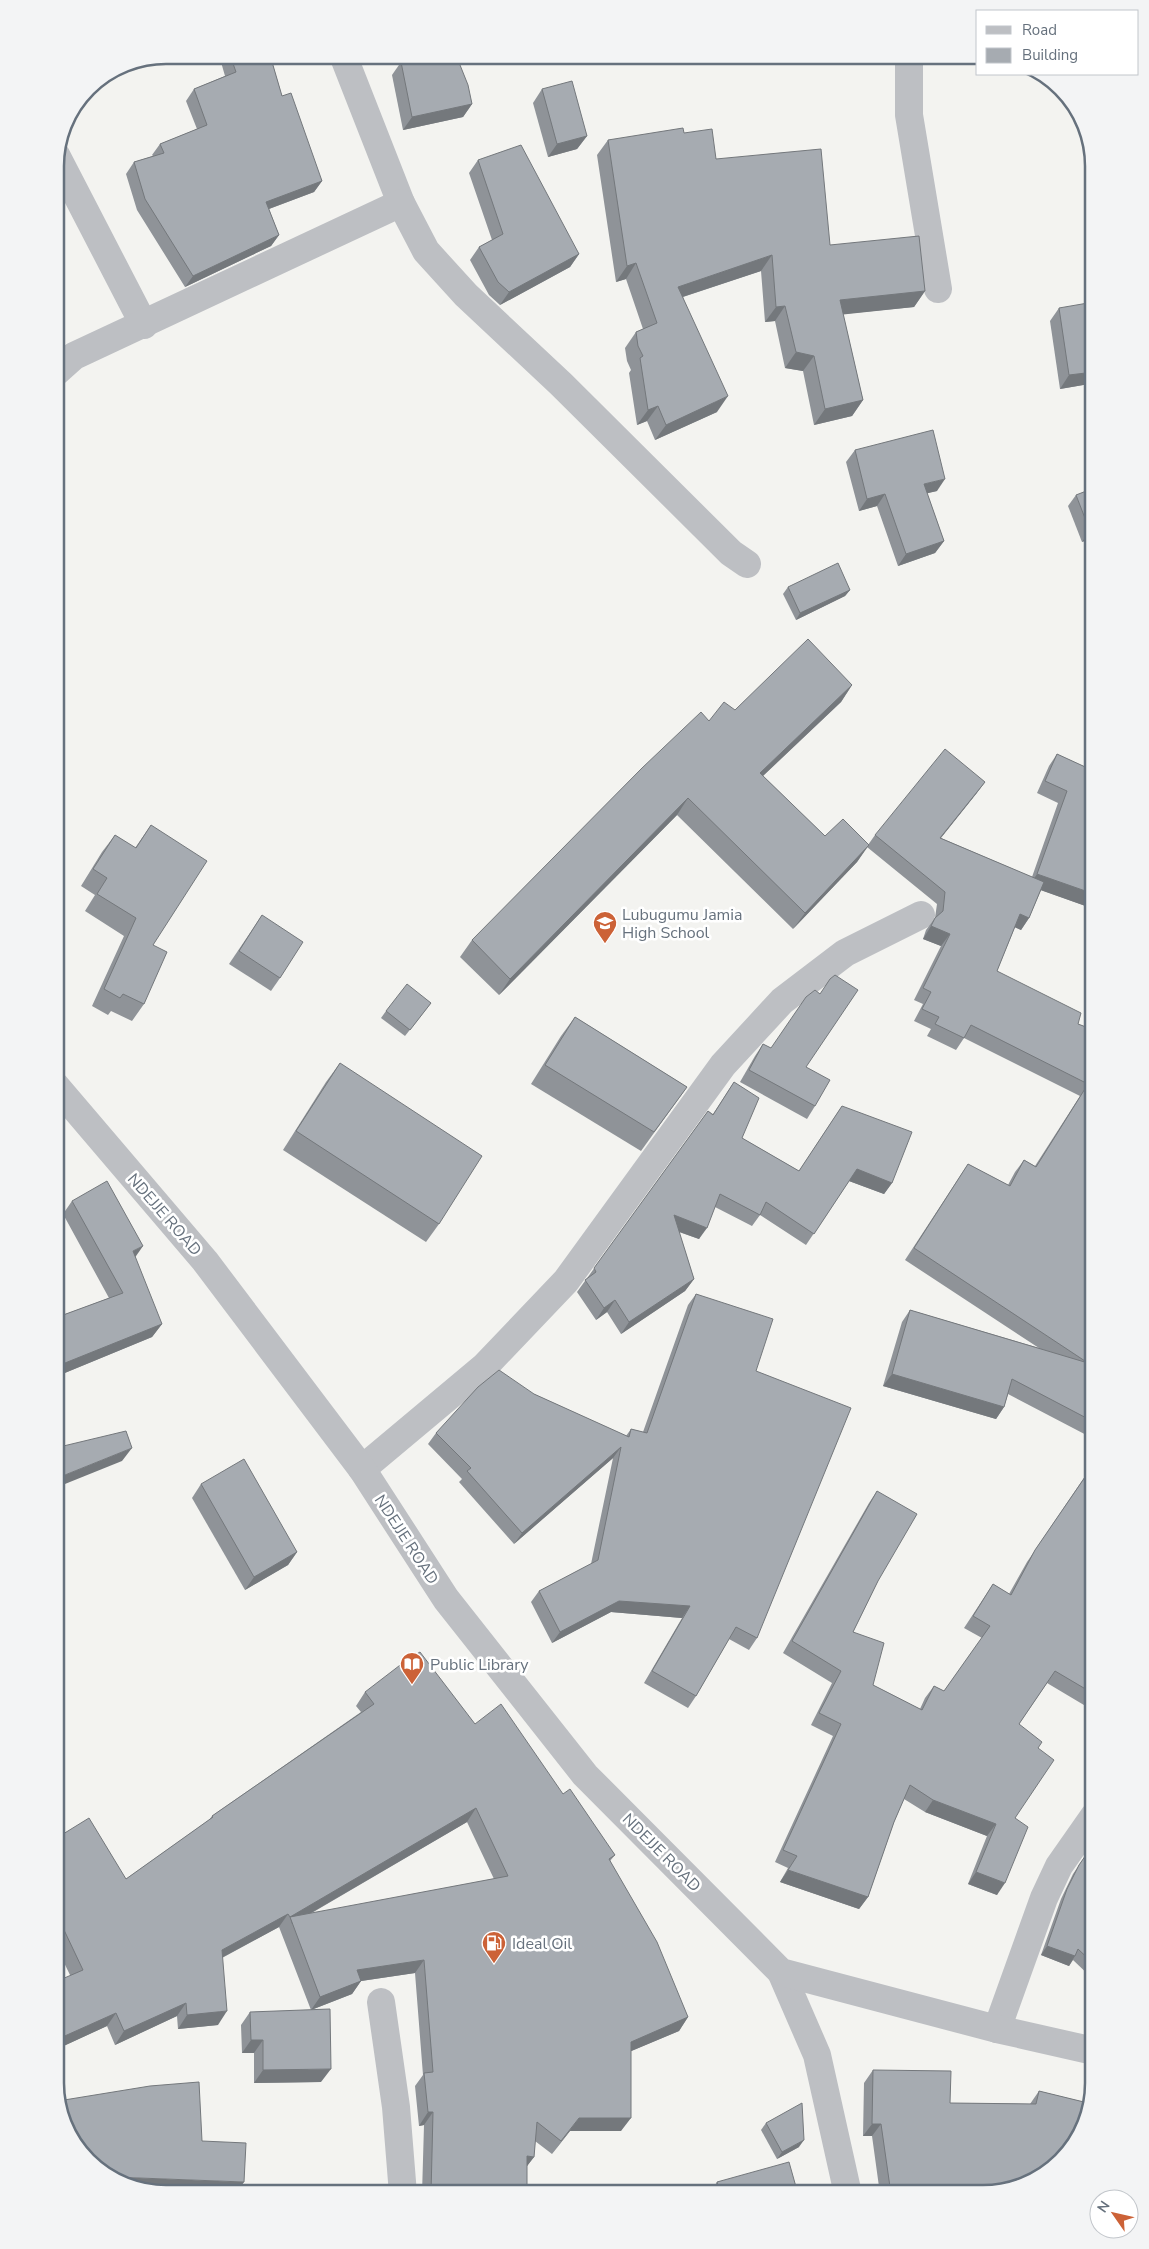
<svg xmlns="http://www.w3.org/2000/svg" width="1149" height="2249" viewBox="0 0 1149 2249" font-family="'Nunito Sans',sans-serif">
	<rect width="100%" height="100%" fill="#f3f3f0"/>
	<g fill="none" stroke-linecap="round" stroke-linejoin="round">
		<g stroke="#bdbfc3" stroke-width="28">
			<polyline points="343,55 401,203"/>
			<polyline points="909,55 909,115 938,289"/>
			<polyline points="56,155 144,325"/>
			<polyline points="55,373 74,356 401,203 426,251 466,295 561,384 731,553 747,564"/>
			<polyline points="362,1469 485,1366 566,1281 723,1065 782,1001 845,953 921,915"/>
			<polyline points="781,1972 817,2055 848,2194"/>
			<polyline points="381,2002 396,2107 403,2194"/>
			<polyline points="997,2029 1044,1898 1059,1866 1094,1816"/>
		</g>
		<polyline stroke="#bdbfc3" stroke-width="28" points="55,1085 205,1261 362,1469 446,1599 585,1775 781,1972 997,2029 1094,2051"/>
	</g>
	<g fill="#8f9398" fill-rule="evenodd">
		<polygon points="219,55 270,55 282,96 322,181 314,192 269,209 279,235 271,246 185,287 137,210 126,174 134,162 153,156 152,155 160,144 197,129 186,101 194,89 225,76"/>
		<polygon points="401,62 472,104 463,117 403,130 392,75"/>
		<polygon points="542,89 587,136 577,149 548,157 533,103"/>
		<polygon points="684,133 716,159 830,245 925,291 914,307 843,314 863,400 852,416 814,425 803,371 785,368 775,321 765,322 761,271 683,297 717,412 655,440 647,421 637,425 629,373 631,370 627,361 625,348 636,332 643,329 626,279 616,282 597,155 608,140"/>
		<polygon points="478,160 579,254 570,267 500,305 489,295 470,260 479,247 492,240 469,173"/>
		<polygon points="1059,308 1094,346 1094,377 1089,384 1060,389 1050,321"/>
		<polygon points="855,450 937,491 927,493 944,541 935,553 898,566 877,506 859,511 846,462"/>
		<polygon points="1076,495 1094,537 1082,542 1068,506"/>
		<polygon points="788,587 850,590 845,596 796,620 783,594"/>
		<polygon points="852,685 841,702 763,776 825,836 868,845 875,835 985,782 976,794 941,838 1032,877 1058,803 1037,793 1049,766 1057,754 1094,771 1094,909 1041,890 1029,918 1021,930 1015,927 997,971 1078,1024 1094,1030 1091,1364 1092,1364 1094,1362 1094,1439 1008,1394 1004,1407 996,1419 883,1386 902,1322 910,1310 1039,1348 905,1260 968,1164 1008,1185 1015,1172 1024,1160 1035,1166 1080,1096 964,1038 956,1050 927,1036 931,1029 914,1021 923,1004 914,1000 941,946 923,939 926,930 935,918 937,904 867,847 857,862 793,929 677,815 499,995 460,957 472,940 709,721 735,710"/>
		<polygon points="151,825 153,945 144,1004 132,1021 111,1011 108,1015 92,1006 124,936 85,911 95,895 81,886 102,852 115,835 135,848"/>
		<polygon points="262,915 280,978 271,991 229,964"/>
		<polygon points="431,1003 405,1036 381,1018 386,1011"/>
		<polygon points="575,1017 687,1087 641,1151 531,1084 561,1036"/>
		<polygon points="763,1044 806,1067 815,1106 807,1119 740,1082 755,1056"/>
		<polygon points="340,1063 439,1224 426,1242 283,1150 326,1082"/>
		<polygon points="734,1082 742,1138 799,1171 842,1106 892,1183 884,1194 849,1181 806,1245 760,1215 752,1226 715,1207 699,1239 679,1232 694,1279 685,1291 621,1334 607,1312 596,1320 577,1292 708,1111 713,1114"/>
		<polygon points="72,1201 162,1324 152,1337 55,1377 55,1318 109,1298 63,1214"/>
		<polygon points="696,1294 756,1371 757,1638 749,1650 729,1639 696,1696 688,1708 644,1683 682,1618 611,1612 552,1643 531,1602 539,1591 591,1564 613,1458 514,1544 459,1482 462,1479 428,1444 436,1433 534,1394 626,1436 631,1429 643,1432 688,1305"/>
		<polygon points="1094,1463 1094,1711 1047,1683 1019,1724 1038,1748 1015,1818 997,1895 968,1884 987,1836 925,1812 904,1799 894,1822 868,1897 859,1909 780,1882 788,1868 775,1862 833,1736 811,1725 832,1683 783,1653 869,1503 877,1491 878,1581 853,1632 873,1685 920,1709 925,1698 934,1686 944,1691 982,1638 964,1628 993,1584 1009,1594 1027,1562"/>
		<polygon points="201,1484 297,1552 288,1565 245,1590 192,1498"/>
		<path d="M365,1692L475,1724L563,1794L615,1855L610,1861L688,2017L679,2031L631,2051L621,2131H570L552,2154L535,2141L534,2157L527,2166V2194H422L424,2125L419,2126L415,2086L423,2075L415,1973L361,1981L352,1994L311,2010L279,1927L222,1958L218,2025L178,2029L177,2016L115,2045L107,2026L59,2048L55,2070L70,1975L55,1944V1839L126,1879L209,1820L212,1816L361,1712L356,1706ZM467,1822L494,1879L310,1914Z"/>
		<polygon points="1088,1852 1094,1856 1094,1980 1073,1960 1069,1966 1041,1955 1061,1899 1073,1874"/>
		<polygon points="250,2012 321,2082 254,2083 254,2053 242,2053 241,2025"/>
		<polygon points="873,2070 950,2103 1030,2104 1039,2091 1088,2103 983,2194 880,2194 872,2136 863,2136 864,2083"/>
		<polygon points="766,2123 799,2147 777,2159 761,2130"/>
		<polygon points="717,2182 798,2194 709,2194"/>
	</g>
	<g fill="#74787c">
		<polygon points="472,104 463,117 403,130 412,117"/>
		<polygon points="587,136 577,149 548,157 557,144"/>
		<polygon points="322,181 314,192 258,213 266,202"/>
		<polygon points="279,235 271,246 185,287 193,276"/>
		<polygon points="579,254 570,267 500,305 509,292"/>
		<polygon points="772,255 761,271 667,302 678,287"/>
		<polygon points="636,263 626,279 616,282 627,266"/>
		<polygon points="925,291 914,307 829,316 840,300"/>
		<polygon points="785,306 775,321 765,322 776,307"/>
		<polygon points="796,352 814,356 803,371 785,368"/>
		<polygon points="1094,372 1094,377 1089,384 1060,389 1069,375"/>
		<polygon points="728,396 717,412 655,440 666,425"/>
		<polygon points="863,400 852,416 814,425 825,409"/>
		<polygon points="658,406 647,421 637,425 648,410"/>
		<polygon points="945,479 937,491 916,496 924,484"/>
		<polygon points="885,494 877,506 859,511 867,499"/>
		<polygon points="1094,529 1094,537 1082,542 1090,531"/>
		<polygon points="944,541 935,553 898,566 906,554"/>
		<polygon points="850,590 845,596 796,620 800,613"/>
		<polygon points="852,685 841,702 748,790 760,773"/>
		<polygon points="985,782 976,794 931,850 940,838"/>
		<polygon points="688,798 677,815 499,995 510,979"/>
		<polygon points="869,845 857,862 793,929 805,913"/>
		<polygon points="1037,874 1094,894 1094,909 1029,886"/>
		<polygon points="1020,914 1029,918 1021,930 1012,926"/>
		<polygon points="931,926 950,934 941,946 923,939"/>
		<polygon points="857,1169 892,1183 884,1194 849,1181"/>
		<polygon points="674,1215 707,1228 699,1239 666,1227"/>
		<polygon points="143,1246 134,1259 133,1251"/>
		<polygon points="694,1279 685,1291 621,1334 629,1322"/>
		<polygon points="615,1300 607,1312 596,1320 604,1308"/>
		<polygon points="162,1324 152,1337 55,1377 55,1367"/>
		<polygon points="892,1374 1004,1407 996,1419 883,1386"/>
		<polygon points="621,1447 613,1458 514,1544 522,1533"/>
		<polygon points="132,1448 122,1461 55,1488 55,1479"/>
		<polygon points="297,1552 288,1565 245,1590 254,1577"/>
		<polygon points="619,1601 690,1606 682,1618 611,1612 552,1643 560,1632"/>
		<polygon points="933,1800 996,1824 987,1836 925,1812"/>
		<polygon points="476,1808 467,1822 292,1924 290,1917 280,1931 290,1917"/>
		<polygon points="788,1870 868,1897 859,1909 780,1882"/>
		<polygon points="976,1872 1005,1883 997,1895 968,1884"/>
		<polygon points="288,1914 279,1927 212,1963 222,1950"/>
		<polygon points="1047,1946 1075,1956 1069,1966 1041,1955"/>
		<polygon points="424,1960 415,1973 361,1981 352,1994 311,2010 320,1997 357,1970"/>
		<polygon points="186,2003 177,2016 115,2045 124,2031"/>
		<polygon points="227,2011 218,2025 178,2029 187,2015"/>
		<polygon points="116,2013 107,2026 55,2050 58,2039"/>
		<polygon points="688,2017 679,2031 622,2055 631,2042"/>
		<polygon points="251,2040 263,2040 254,2053 242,2053"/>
		<polygon points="62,2060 55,2070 55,2063"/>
		<polygon points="331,2069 321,2082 254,2083 263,2070"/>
		<polygon points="428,2112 433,2112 424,2125 419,2126"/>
		<polygon points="579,2118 631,2118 621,2131 570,2131 552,2154"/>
		<polygon points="872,2124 881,2124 872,2136 863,2136"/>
		<polygon points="804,2140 799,2147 777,2159 782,2152"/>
		<polygon points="527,2156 534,2157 524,2170"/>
		<polygon points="113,2177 244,2182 236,2194 206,2194 153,2191"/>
	</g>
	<g fill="#a6abb1" stroke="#74787c">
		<polygon points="230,55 270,55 282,96 291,93 322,181 266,202 279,235 193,276 145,199 134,162 164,153 160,144 207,125 194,89 236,72"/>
		<polygon points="435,55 456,55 468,85 472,104 412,117 401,62"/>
		<polygon points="572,81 587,136 557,144 542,89"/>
		<polygon points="683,128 684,133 712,129 716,159 821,149 830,245 919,236 925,291 840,300 863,400 825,409 814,356 796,352 785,306 776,307 772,255 678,287 728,396 666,425 658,406 648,410 640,358 643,356 638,346 636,332 657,323 636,263 627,266 608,140"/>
		<polygon points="521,145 579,254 509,292 498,282 479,247 503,234 478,160"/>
		<polygon points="1088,303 1094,346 1094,372 1069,375 1059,308"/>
		<polygon points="933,430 945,479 924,484 944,541 906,554 885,494 867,499 855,450"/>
		<polygon points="1094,488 1094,529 1090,531 1076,495"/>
		<polygon points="838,563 850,590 800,613 788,587"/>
		<polygon points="808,639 852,685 760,773 825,836 843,819 869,845 805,913 688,798 510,979 472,940 642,768 701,712 709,721 724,702 735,710"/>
		<polygon points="945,749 985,782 940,838 1044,882 1029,918 1020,914 997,971 1081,1013 1078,1024 1094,1030 1094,1357 1091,1364 1094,1364 1094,1422 1012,1379 1004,1407 892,1374 910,1310 1088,1363 914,1248 968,1164 1010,1186 1024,1160 1036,1167 1088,1084 971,1025 964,1038 935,1024 939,1017 922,1009 931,992 923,988 950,934 931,926 935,918 943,911 945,892 875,835"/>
		<polygon points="1057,754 1094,771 1094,894 1037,874 1067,791 1045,781"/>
		<polygon points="151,825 207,861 153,945 167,952 144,1004 123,994 120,998 104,989 136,918 97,894 107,878 93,869 115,835 136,848"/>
		<polygon points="262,915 303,942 280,978 239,951"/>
		<polygon points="835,975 858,990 806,1067 830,1080 815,1106 749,1070 763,1044 771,1048 806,997 815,990 820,994 830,979"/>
		<polygon points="407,984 431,1003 410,1030 386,1011"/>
		<polygon points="575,1017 687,1087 654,1132 545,1065"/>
		<polygon points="340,1063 482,1156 439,1224 296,1131"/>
		<polygon points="734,1082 759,1098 742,1138 799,1171 842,1106 912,1132 892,1183 857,1169 814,1234 766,1202 760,1215 720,1194 707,1228 674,1215 694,1279 629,1322 615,1300 604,1308 585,1280 596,1272 594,1268 708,1111 713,1115"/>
		<polygon points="107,1181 143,1246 133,1251 162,1324 55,1367 55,1318 123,1293 72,1201"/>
		<polygon points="696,1294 773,1319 756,1371 851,1408 757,1638 736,1627 696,1696 652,1671 690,1606 619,1601 560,1632 539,1591 598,1560 621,1447 522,1533 467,1471 471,1468 436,1433 478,1387 499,1370 534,1394 629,1437 631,1429 647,1433"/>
		<polygon points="126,1431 132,1448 55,1479 55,1448"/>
		<polygon points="244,1459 297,1552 254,1577 201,1484"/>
		<polygon points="1094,1464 1094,1694 1055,1671 1019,1724 1042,1742 1038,1748 1054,1760 1015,1818 1028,1827 1005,1883 976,1872 996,1824 933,1800 910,1785 894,1822 868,1897 788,1870 797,1856 783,1850 841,1724 819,1713 841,1671 792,1641 877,1491 917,1514 878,1581 853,1632 884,1643 873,1685 922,1710 934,1686 944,1691 990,1626 973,1616 993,1584 1011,1595 1035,1550"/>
		<polygon points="420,1652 475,1724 501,1704 563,1794 570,1789 615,1855 609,1859 657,1942 688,2017 631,2042 631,2118 579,2118 561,2141 537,2122 534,2157 527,2156 527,2194 431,2194 433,2112 428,2112 424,2073 433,2072 424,1960 357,1970 361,1981 320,1997 290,1917 508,1876 476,1808 290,1917 288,1914 222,1950 227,2011 187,2015 186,2003 124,2031 116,2013 58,2039 62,2060 55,2063 55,1982 83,1970 55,1911 55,1839 89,1818 126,1879 213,1817 212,1816 374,1704 365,1692 408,1659"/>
		<polygon points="1088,1852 1094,1856 1094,1964 1078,1949 1075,1956 1047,1946 1067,1889 1079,1865"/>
		<polygon points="330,2009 331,2069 263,2070 263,2040 251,2040 250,2012"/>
		<polygon points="873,2070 951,2071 950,2103 1036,2104 1039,2091 1088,2103 1075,2145 1025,2186 983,2194 891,2194 881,2124 872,2124"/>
		<polygon points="199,2082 202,2141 246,2143 244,2182 113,2177 99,2171 63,2125 58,2101 150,2086"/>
		<polygon points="802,2103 804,2140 782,2152 766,2123"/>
		<polygon points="789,2162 798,2194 720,2194 717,2182"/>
	</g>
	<defs>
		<g id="school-pin" transform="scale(1.25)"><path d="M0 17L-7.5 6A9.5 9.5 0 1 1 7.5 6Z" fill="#cc6237" stroke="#fff"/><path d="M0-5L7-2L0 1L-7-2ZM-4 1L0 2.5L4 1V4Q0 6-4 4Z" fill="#fff"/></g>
		<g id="library-pin" transform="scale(1.25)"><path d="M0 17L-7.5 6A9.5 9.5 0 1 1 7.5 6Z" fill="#cc6237" stroke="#fff"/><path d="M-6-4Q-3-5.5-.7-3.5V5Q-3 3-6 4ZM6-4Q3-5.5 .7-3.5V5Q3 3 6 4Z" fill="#fff"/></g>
		<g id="fuel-pin" transform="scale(1.25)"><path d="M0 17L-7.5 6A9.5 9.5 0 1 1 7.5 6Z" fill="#cc6237" stroke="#fff"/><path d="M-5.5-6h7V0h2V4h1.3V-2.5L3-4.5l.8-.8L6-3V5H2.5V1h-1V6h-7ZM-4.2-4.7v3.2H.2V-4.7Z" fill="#fff"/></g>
	</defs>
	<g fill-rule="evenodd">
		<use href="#school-pin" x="605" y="923"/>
		<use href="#library-pin" x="412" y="1664"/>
		<use href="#fuel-pin" x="494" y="1943"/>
	</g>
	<g text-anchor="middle" stroke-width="5" stroke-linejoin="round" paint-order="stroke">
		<g font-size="16" fill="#66717d" stroke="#fff" text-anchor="start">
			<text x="622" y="920">Lubugumu Jamia<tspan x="622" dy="18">High School</tspan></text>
			<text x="430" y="1670">Public Library</text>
			<text x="512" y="1949">Ideal Oil</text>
		</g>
		<g font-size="16" fill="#66717d" stroke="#fff">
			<text transform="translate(165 1214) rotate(49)" y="6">NDEJJE ROAD</text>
			<text transform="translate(407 1539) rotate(57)" y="6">NDEJJE ROAD</text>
			<text transform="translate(662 1852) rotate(45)" y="6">NDEJJE ROAD</text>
		</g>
	</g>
	<path d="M0 0H1149V2249H0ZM166 64H983A102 102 0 0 1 1085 166V2083A102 102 0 0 1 983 2185H166A102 102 0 0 1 64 2083V166A102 102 0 0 1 166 64Z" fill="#f3f4f5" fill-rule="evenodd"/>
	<path fill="none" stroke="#66717d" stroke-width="2.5" d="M166 64H983A102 102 0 0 1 1085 166V2083A102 102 0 0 1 983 2185H166A102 102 0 0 1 64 2083V166A102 102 0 0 1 166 64Z"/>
	<rect x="976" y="10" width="162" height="65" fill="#ffffff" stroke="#c2c6cb"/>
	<rect x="986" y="26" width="25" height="8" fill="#bdbfc3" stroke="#c2c6cb"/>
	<text x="1022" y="35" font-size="15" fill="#66717d">Road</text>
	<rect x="986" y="48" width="25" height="15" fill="#a6abb1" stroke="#c2c6cb"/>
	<text x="1022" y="60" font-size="15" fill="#66717d">Building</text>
	<g transform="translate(1114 2214) rotate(304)"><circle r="24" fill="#ffffff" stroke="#c2c6cb"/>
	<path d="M0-4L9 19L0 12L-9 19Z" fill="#cc6237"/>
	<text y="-8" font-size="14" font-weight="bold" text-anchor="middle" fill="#66717d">N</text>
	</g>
</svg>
